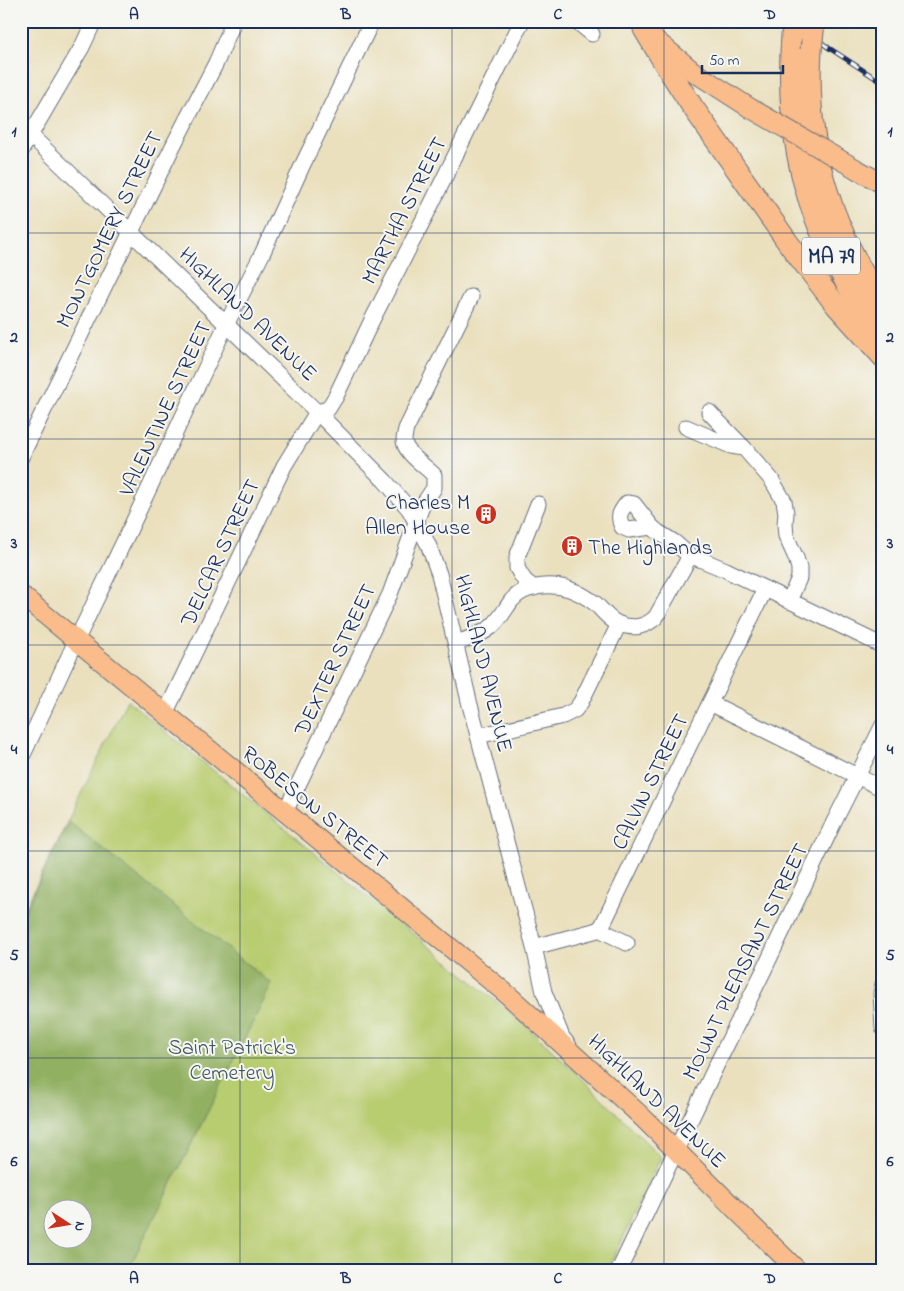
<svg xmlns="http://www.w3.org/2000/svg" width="904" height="1291" viewBox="0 0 904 1291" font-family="'Indie Flower',sans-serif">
	<rect width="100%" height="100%" fill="#f6f6f2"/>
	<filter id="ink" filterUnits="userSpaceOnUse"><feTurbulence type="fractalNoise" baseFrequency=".02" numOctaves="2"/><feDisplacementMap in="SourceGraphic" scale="10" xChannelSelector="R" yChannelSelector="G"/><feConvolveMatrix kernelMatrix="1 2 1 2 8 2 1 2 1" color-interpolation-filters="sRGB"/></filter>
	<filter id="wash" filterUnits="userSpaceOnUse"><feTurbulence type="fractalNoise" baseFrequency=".0096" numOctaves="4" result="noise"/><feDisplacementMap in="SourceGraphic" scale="20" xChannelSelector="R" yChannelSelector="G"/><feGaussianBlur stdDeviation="1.12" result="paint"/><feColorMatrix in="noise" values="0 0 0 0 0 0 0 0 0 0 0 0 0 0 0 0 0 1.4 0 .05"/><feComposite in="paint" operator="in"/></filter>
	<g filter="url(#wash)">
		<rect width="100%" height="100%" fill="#eae0bd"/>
		<path fill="#b8cc6f" stroke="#6a7e66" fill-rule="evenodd" d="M127,700L523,1023L575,1072L661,1157L608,1270H21V916ZM52,1208H82V1238H52Z"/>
		<path fill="#92b062" stroke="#567060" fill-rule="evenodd" d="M69,822L272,984L128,1270H21V919ZM52,1208H82V1238H52Z"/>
	</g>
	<g filter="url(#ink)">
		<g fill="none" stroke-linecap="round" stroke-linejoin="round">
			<g stroke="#636d7f" stroke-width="17">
				<g id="minor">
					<polyline points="576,21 592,34"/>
					<polyline points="21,126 317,412 385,481 409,509 428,544 439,574 470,705 534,947 544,992 562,1037 569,1046"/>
					<polyline points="21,151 82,47 94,21"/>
					<polyline points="709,412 744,448"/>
					<polyline points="686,427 731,446 744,448 771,479 784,501 786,513 785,524 786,536 796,558 799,568 799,578 789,601"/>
					<polyline points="21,457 174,144 216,63 234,21"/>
					<path d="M627,503L634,504L652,527L629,530L622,527C617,516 620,512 627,503Z"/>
					<polyline points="652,527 658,532 674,542 690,556 702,560 726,570 883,646"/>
					<polyline points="534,588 525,581 521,575 517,568 517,557 538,504"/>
					<path d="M456,643C468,639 481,635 491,627C500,620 505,609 512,600C525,585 551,583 569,589C578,592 588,598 596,604C603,611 609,620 619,624"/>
					<polyline points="710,703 765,730 883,789"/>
					<polyline points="165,714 284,466 317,412 328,409 336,396 372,320 431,205 479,107 522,21"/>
					<path d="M478,736L563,716L575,710L581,702L619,624C633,629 644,628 656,617L690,556"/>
					<polyline points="21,759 76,641 129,531 225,327 262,254 303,164 372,21"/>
					<path d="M285,812L390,594L422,506L434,488V475C425,466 405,453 404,441C404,437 405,433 406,429L471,297"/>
					<polyline points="599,929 627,943"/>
					<polyline points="534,947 594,931 599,929 602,926 765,589"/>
					<polyline points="883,984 881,993 883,1028"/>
					<polyline points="619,1270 718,1062 763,972 833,824 883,725"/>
				</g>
			</g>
			<g stroke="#636d7f" stroke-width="21">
				<g id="major">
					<polyline points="652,37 694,72 750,108"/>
					<polyline points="858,170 883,184"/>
					<polyline points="21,595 508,995 639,1114 797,1270"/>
				</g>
			</g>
			<g stroke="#636d7f" stroke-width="23">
				<g id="highway">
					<polyline points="644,29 668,69 692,106 789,244 836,305 883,357"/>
					<path d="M792,35C783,156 813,242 883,340"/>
					<path d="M811,50C805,148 830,224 883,306"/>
				</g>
			</g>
			<use href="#minor" stroke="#fff" stroke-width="15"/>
			<use href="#major" stroke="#f9bc8a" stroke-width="19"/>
			<use href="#highway" stroke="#f9bc8a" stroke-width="21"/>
			<g stroke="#1b2f5e" stroke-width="5">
				<polyline id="rail" points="792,21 829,48 883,83"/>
			</g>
			<use href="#rail" stroke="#f6f6f2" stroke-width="3" stroke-dasharray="9" stroke-linecap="butt"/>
			<g stroke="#636d7f" stroke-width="21" stroke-linecap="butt">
				<polyline id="major-bridge" points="750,108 858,170"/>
			</g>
			<g stroke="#636d7f" stroke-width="23" stroke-linecap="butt">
				<g id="highway-bridge">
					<polyline points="792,35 794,21"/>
					<polyline points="811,50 814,22"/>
				</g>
			</g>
			<use href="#major-bridge" stroke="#f9bc8a" stroke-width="19"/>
			<use href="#highway-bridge" stroke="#f9bc8a" stroke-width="21"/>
		</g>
	</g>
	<path fill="none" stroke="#1b2f5e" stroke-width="1" stroke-opacity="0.55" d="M240,21V1270M452,21V1270M664,21V1270M21,233H883M21,439H883M21,645H883M21,851H883M21,1058H883"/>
	<defs>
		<g id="building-disc" transform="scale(1.125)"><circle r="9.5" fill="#c8321e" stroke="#f6f6f2"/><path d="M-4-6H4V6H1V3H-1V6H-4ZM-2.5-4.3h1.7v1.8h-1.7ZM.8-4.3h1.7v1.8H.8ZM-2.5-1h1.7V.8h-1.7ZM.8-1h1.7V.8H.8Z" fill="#fff"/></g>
	</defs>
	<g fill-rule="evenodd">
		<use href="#building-disc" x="486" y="514"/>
		<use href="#building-disc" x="572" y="546"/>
	</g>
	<g text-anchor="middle" stroke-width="4" stroke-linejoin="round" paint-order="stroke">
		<rect fill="#f6f6f2" stroke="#5d6b8a" stroke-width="1" x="802" y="237.5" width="58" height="37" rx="4"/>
		<g font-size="21" font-weight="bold" fill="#1b2f5e">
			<text x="831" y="263">MA 79</text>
		</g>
		<g font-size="22" fill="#1b2f5e" stroke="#f6f6f2">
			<text transform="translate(403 210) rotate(-63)" y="8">MARTHA STREET</text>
			<text transform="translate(108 229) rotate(-64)" y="8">MONTGOMERY STREET</text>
			<text transform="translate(249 313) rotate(44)" y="8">HIGHLAND AVENUE</text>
			<text transform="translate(164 408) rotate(-65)" y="8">VALENTINE STREET</text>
			<text transform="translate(219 552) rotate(-65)" y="8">DELCAR STREET</text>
			<text transform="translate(334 659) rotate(-65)" y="8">DEXTER STREET</text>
			<text transform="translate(485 663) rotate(76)" y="8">HIGHLAND AVENUE</text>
			<text transform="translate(649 781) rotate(-64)" y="8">CALVIN STREET</text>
			<text transform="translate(316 806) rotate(39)" y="8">ROBESON STREET</text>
			<text transform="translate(744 961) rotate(-64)" y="8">MOUNT PLEASANT STREET</text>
			<text transform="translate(658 1100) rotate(44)" y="8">HIGHLAND AVENUE</text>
		</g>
		<g font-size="22" fill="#1b2f5e" stroke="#f6f6f2" text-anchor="end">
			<text x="470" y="509">Charles M<tspan x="470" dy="25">Allen House</tspan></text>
			<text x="588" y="554" text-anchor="start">The Highlands</text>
		</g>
		<g font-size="22" fill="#425662" stroke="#f6f6f2">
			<text x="232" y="1054">Saint Patrick's<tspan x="232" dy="25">Cemetery</tspan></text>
		</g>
	</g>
	<rect width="904" height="1291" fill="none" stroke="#f6f6f2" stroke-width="55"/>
	<g transform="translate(68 1224) rotate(102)"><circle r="24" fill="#f6f6f2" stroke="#9ea6b7"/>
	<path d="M0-4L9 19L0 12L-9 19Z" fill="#c8321e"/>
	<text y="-8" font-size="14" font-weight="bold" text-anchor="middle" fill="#1b2f5e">N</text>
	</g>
	<path d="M702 65v8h81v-8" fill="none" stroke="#1b2f5e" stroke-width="2.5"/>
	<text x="709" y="65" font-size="15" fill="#1b2f5e" stroke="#f6f6f2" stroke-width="4" paint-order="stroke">50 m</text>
	<rect x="28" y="28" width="848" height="1236" fill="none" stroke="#1b2f5e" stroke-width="2"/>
	<g font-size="16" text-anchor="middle" font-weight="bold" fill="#1b2f5e">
		<text x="134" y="19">A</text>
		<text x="346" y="19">B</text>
		<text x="558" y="19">C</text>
		<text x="770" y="19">D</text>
		<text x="14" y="136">1</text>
		<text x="890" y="136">1</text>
		<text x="14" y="342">2</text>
		<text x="890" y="342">2</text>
		<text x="14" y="548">3</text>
		<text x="890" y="548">3</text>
		<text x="14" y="754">4</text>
		<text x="890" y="754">4</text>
		<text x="14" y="960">5</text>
		<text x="890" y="960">5</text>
		<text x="14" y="1166">6</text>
		<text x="890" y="1166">6</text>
		<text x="134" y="1283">A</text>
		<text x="346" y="1283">B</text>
		<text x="558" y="1283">C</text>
		<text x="770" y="1283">D</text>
	</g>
</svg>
